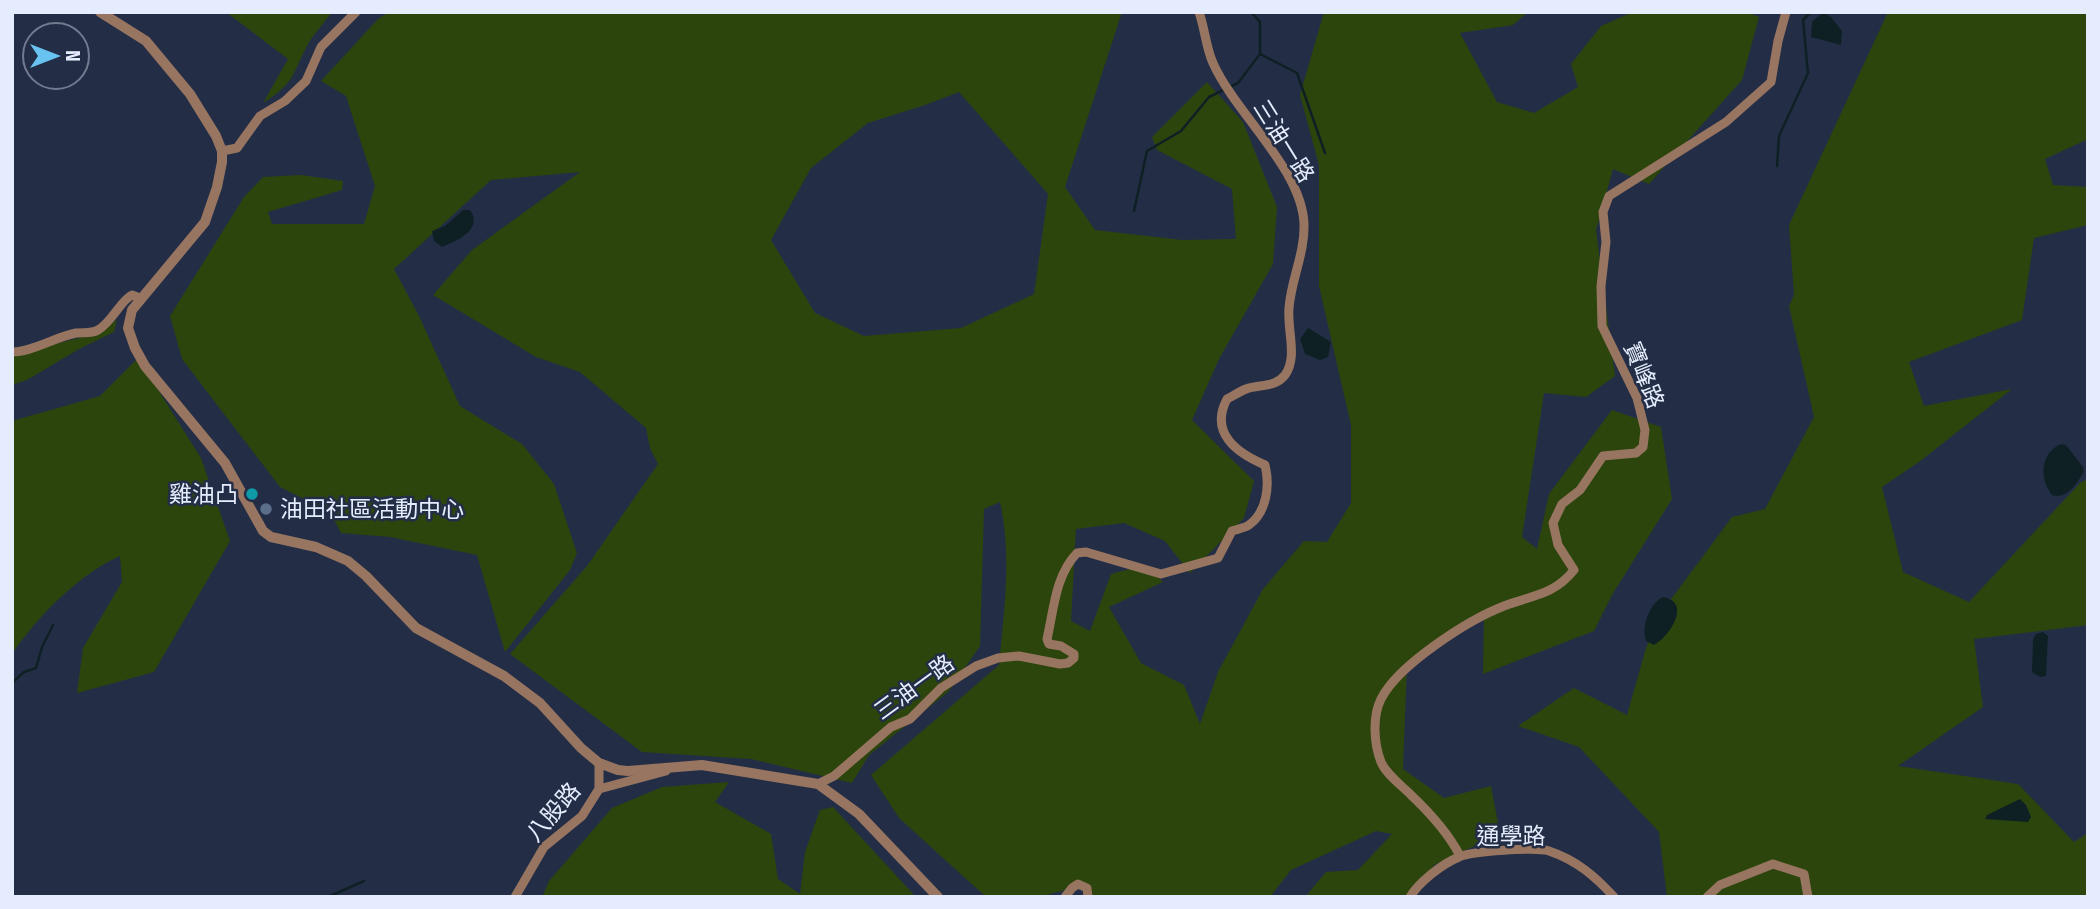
<svg xmlns="http://www.w3.org/2000/svg" width="2100" height="909" viewBox="0 0 2100 909" font-family="'Fira Sans Condensed','Noto Sans TC',sans-serif">
	<rect width="100%" height="100%" fill="#232e46"/>
	<g fill="#2c450d" fill-rule="evenodd">
		<path d="M226,12H332C324,24 312,35 306,48C291,78 293,84 263,103L288,59Z"/>
		<path d="M389,12H1122L1065,187L1095,230L1182,240L1236,239L1232,189L1157,150L1152,137L1207,82L1243,122L1277,207L1273,264L1219,359L1192,420L1254,481L1244,518L1190,573L1165,541L1124,523L1076,529L1071,621L1090,631L1111,574L1145,565L1163,582L1109,607L1141,663L1184,685L1200,724L1218,672L1263,589L1304,541L1327,542L1351,503V425L1319,286V165L1300,95L1324,12H1528L1513,25L1460,33L1497,102L1534,113L1578,87L1571,64L1601,26L1633,12H1747L1759,17L1742,80L1649,184L1613,169L1596,230L1615,376L1586,397L1544,393L1522,537L1537,549L1549,494L1612,410L1661,427L1672,499L1612,595L1594,631L1483,674L1484,614L1407,664L1403,769L1444,798L1491,786L1500,834L1434,865L1411,897H1305L1326,872L1358,870L1392,834L1376,831L1291,870L1270,897H1093L1080,886L1039,897H986L899,818L871,775L999,665C1004,611 1012,556 1000,502L984,509L980,646L948,692L869,755L852,783L751,759L642,752L510,654L587,566L658,464L650,448L646,428L580,372L536,357L433,295L472,250L580,172L491,180L394,269L419,316L460,406L522,444L554,484L577,553L570,570L505,652L477,555L390,537L341,533L330,512L280,487L182,359L170,316L244,197L263,177L301,175L343,181L342,190L268,212L272,224H364L375,186L346,96L321,81L378,19ZM959,92L1048,194L1034,294L961,328L864,336L815,313L771,240L811,168L868,123L925,105Z"/>
		<polygon points="1888,12 2088,12 2088,139 2045,159 2053,185 2088,187 2088,225 2034,238 2022,320 1909,362 1924,406 2012,389 1919,462 1882,487 1903,572 1969,602 2080,483 2088,479 2088,625 1974,639 1983,707 1898,766 2018,784 2074,842 2088,833 2088,897 1667,897 1659,832 1579,747 1518,726 1574,688 1627,715 1646,648 1663,610 1732,517 1765,509 1814,417 1789,306 1794,295 1789,225"/>
		<polygon points="117,320 114,332 79,349 27,380 12,385 12,355 94,334"/>
		<path d="M138,358L201,458L230,541L154,672L77,693L83,648L122,582L120,556C79,574 37,617 12,654V421L100,396Z"/>
		<polygon points="729,782 715,802 771,834 778,879 800,894 805,852 820,810 833,807 916,897 542,897 549,881 612,808 662,787"/>
	</g>
	<g fill="#0f2024">
		<polygon points="1823,12 1831,17 1842,31 1841,45 1811,37 1812,22"/>
		<path d="M463,210H470C484,229 457,241 442,247L434,241L432,231L445,226Z"/>
		<polygon points="1308,328 1331,342 1328,357 1320,360 1305,354 1300,339"/>
		<path d="M2061,444L2066,445L2083,467L2084,472C2076,484 2067,500 2052,495C2039,479 2040,453 2061,444Z"/>
		<path d="M1663,597C1692,602 1670,636 1654,645L1646,641C1641,627 1649,604 1663,597Z"/>
		<polygon points="2043,632 2048,636 2046,676 2040,677 2032,672 2033,639 2036,634"/>
		<polygon points="2020,799 2026,805 2031,817 2028,822 1985,819 1987,815"/>
	</g>
	<g fill="none" stroke-linecap="round" stroke-linejoin="round">
		<g stroke="#0f2024" stroke-width="2.5">
			<polyline points="1260,54 1297,73 1325,153"/>
			<polyline points="1777,166 1779,136 1808,73 1803,20 1811,12"/>
			<polyline points="1134,211 1147,151 1181,131 1209,97 1238,83 1260,54 1260,22 1251,12"/>
			<polyline points="12,683 24,672 36,668 42,647 53,625"/>
			<polyline points="328,897 364,881"/>
		</g>
		<g stroke="#987560" stroke-width="9">
			<polyline points="222,151 237,148 260,116 285,101 306,81 321,47 356,12"/>
			<path d="M12,352C32,352 55,337 76,333C83,332 91,334 98,330C112,322 121,300 132,295L140,298"/>
			<path d="M818,784L834,776L891,727L910,719L941,688L976,666L998,658L1019,656L1060,664L1068,663L1074,658V654L1061,646L1049,644L1047,639C1054,609 1055,576 1077,553L1086,552L1161,574L1218,558L1232,531C1237,529 1245,528 1249,525C1267,512 1270,485 1265,465C1237,453 1209,433 1227,399C1233,396 1239,392 1246,389C1259,384 1275,388 1285,375C1298,357 1287,331 1289,308C1291,280 1305,253 1304,224C1302,169 1235,113 1213,63C1206,48 1205,29 1199,12"/>
			<polyline points="599,789 666,771"/>
			<path d="M1460,856C1448,832 1429,812 1410,794C1401,785 1386,774 1381,762C1374,744 1372,717 1381,699C1398,665 1468,620 1504,606C1532,595 1553,596 1574,570L1558,545L1553,523L1562,504L1580,490L1603,456L1636,453L1643,447L1645,430L1637,398L1602,326L1601,286L1606,242L1603,212L1609,196L1726,122L1771,82L1778,41L1786,12"/>
			<polyline points="515,897 544,847 582,816 599,789 599,763"/>
			<polyline points="1065,897 1072,888 1078,884 1087,888 1088,897"/>
			<path d="M1410,897C1419,882 1442,864 1459,857C1471,851 1537,847 1549,851C1576,860 1595,876 1614,897"/>
			<polyline points="1707,897 1720,885 1773,864 1804,874 1808,897"/>
		</g>
		<polyline stroke="#987560" stroke-width="10" points="100,12 146,41 190,94 216,136 222,151 222,162 217,187 205,222 132,310 128,328 135,348 145,366 225,463 263,531 271,537 316,547 348,561 366,576 416,628 504,676 540,703 581,748 599,763 618,770 628,771 702,765 818,784 859,814 938,897"/>
	</g>
	<circle fill="#0f9aa8" stroke="#232e46" stroke-width="2.5" cx="252" cy="494" r="7"/>
	<circle fill="#5c6f8a" stroke="#232e46" stroke-width="2.5" cx="266" cy="509" r="7"/>
	<g text-anchor="middle" stroke-width="5" stroke-linejoin="round" paint-order="stroke">
		<g font-size="23" fill="#e5ecfd" stroke="#232e46">
			<text transform="translate(1284 141) rotate(58)" y="8">三油一路</text>
			<text transform="translate(1644 375) rotate(68)" y="8">寶峰路</text>
			<text transform="translate(914 687) rotate(-36)" y="8">三油一路</text>
			<text transform="translate(553 812) rotate(-49)" y="8">八股路</text>
			<text x="1511" y="844">通學路</text>
		</g>
		<g font-size="23" fill="#e5ecfd" stroke="#232e46" text-anchor="end">
			<text x="238" y="502">雞油凸</text>
			<text x="280" y="517" text-anchor="start">油田社區活動中心</text>
		</g>
	</g>
	<rect width="2100" height="909" fill="none" stroke="#e5ecfd" stroke-width="28"/>
	<g transform="translate(56 56) rotate(90)"><circle r="33" fill="#232e46" stroke="#717a8f" stroke-width="2"/>
	<path d="M0-5L12 26L0 18L-12 26Z" fill="#69c3f1"/>
	<text y="-10" font-size="19" font-weight="bold" text-anchor="middle" fill="#e5ecfd">N</text>
	</g>
</svg>
